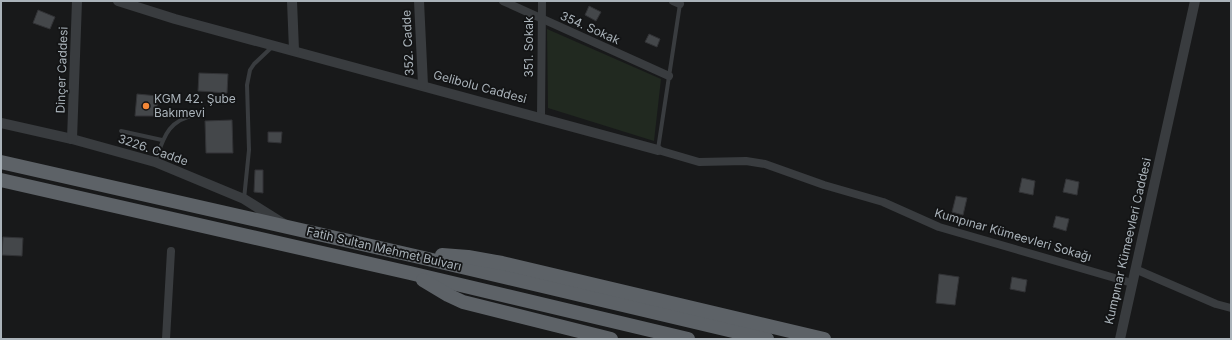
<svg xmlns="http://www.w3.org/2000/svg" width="1232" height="340" viewBox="0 0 1232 340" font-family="Inter,sans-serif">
	<rect width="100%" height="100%" fill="#18191a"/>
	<polygon fill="#212920" points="547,29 661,79 654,141 548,108"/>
	<g fill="#44474a" stroke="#323336">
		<polygon points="589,6 601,12 596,21 585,15"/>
		<polygon points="38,10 55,17 50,29 33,23"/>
		<polygon points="649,34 660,39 657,47 645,42"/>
		<polygon points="199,73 228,74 227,93 198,91"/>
		<polygon points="137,94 158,96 156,116 135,116"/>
		<polygon points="232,120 233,153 206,153 205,121"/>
		<polygon points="268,132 282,132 281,143 268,142"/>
		<polygon points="255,170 263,170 263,193 254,192"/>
		<polygon points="1022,178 1035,181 1033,195 1019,192"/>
		<polygon points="1066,179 1079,182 1077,195 1063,192"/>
		<polygon points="956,196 967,198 963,215 952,212"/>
		<polygon points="1056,216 1069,219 1066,231 1053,227"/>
		<polygon points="3,237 23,238 22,256 2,255"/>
		<polygon points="939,274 959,277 955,305 936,303"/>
		<polygon points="1012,277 1027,280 1025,292 1010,289"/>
	</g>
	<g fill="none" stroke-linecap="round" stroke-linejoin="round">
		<g stroke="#393c3f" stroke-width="4">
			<polyline points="121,131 162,140"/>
			<polyline points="658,149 680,4"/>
			<path d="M155,162C164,136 168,120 198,114"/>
			<polyline points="244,199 249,150 247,85 250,70 254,64 272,47"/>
		</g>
		<g stroke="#393c3f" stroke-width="8">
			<polyline points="503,1 669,76"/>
			<polyline points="673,1 680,4"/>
			<polyline points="541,117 542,1"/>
			<polyline points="658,150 699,162 746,161 765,164 824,185 883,202 939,227 1132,283"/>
			<polyline points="1135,269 1216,304 1231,308"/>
			<polyline points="166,339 171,251"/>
		</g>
		<g stroke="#393c3f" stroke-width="10">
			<polyline points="118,1 175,19 658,150"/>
			<polyline points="292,1 294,50"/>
			<polyline points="419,1 423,85"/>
			<polyline points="1,123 72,139 155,162 244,199 284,224"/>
			<polyline points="72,139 77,1"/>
			<polyline points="1120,339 1195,1"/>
		</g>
		<g stroke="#5d6267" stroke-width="14">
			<polyline points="1,162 415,256 767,339"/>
			<polyline points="1,180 410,273 688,339"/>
			<polyline points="442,255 468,257 502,263 824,339"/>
			<polyline points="423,280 448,295 463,302 611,339"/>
		</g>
	</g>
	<circle fill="#f38737" stroke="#131415" stroke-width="1.5" cx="146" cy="106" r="4"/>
	<g text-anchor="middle" stroke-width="3.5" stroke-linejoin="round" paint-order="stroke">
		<g font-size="12" fill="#aab3ba" stroke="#131415">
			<text transform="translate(590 28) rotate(24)" y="4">354. Sokak</text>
			<text transform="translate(408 43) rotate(-93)" y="4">352. Cadde</text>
			<text transform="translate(529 47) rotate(-90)" y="4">351. Sokak</text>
			<text transform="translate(62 70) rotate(-88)" y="4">Dinçer Caddesi</text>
			<text transform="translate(480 87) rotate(15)" y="4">Gelibolu Caddesi</text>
			<text transform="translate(153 150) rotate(19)" y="4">3226. Cadde</text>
			<text transform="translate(1013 235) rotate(16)" y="4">Kumpınar Kümeevleri Sokağı</text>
			<text transform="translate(1128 241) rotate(-77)" y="4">Kumpınar Kümeevleri Caddesi</text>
			<text transform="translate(384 249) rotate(13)" y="4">Fatih Sultan Mehmet Bulvarı</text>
		</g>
		<g font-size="12" fill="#aab3ba" stroke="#131415" text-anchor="start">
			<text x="154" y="103">KGM 42. Şube<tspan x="154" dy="14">Bakımevi</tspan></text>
		</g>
	</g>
	<rect width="1232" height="340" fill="none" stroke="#aab3ba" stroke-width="4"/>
</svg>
